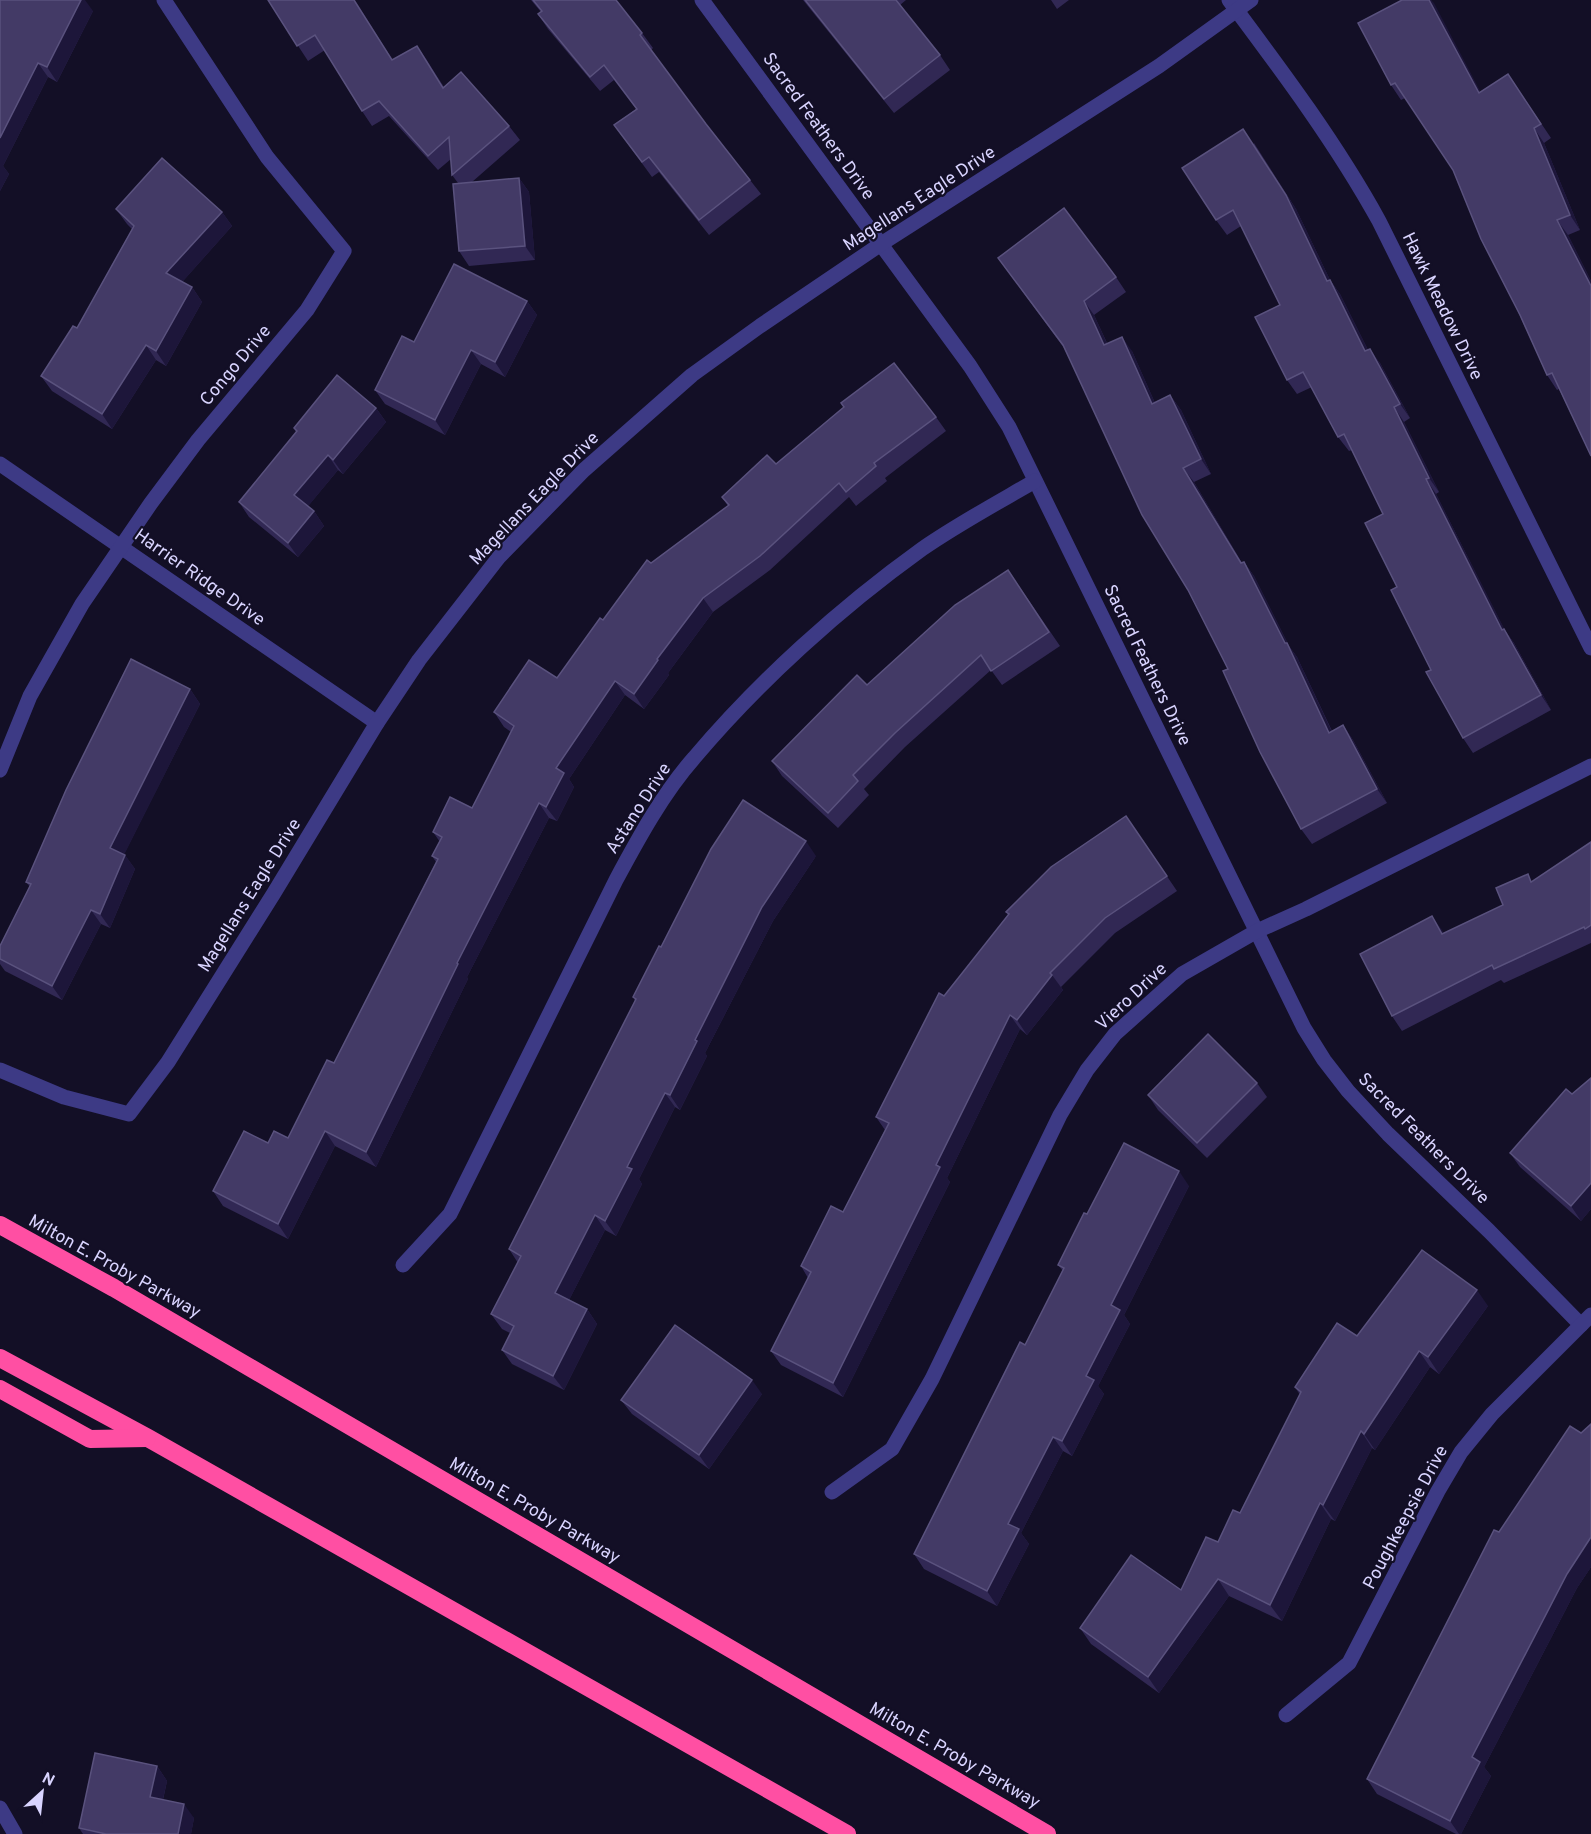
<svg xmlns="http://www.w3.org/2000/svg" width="1591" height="1834" viewBox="0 0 1591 1834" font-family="Overpass,sans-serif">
	<rect width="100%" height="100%" fill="#130f26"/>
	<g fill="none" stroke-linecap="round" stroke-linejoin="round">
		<polyline stroke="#3d3a85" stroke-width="15" points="0,1808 15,1834"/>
		<g stroke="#3d3a85" stroke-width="15">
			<polyline points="702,0 970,366 1009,427 1304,1028 1324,1060 1348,1091 1388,1134 1489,1231 1581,1325"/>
			<path d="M1229,0C1282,71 1336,143 1379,221L1591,648"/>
			<polyline points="0,464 377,723"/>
			<polyline points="0,770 30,696 82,604 151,503 198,440 307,310 344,251 267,157 164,0"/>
			<polyline points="0,1070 64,1097 129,1114 168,1062 274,893 377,723 419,660 499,557 584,470 692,375 760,326 881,244 1159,66 1251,0"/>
			<path d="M403,1265L450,1214L616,880C638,839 663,793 694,758C759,681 840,608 922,549C958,524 997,503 1035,481"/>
			<polyline points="832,1492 892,1449 932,1379 1060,1115 1087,1070 1115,1034 1182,974 1257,931 1306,909 1591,766"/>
			<polyline points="1286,1715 1349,1663 1438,1491 1461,1452 1492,1414 1591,1315"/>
		</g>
		<g stroke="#ff4fa3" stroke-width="18">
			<polyline points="0,1225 114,1288 1047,1834"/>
			<polyline points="0,1358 148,1438 847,1834"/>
			<polyline points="0,1389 90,1439 147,1438"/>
		</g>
	</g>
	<g fill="#312854">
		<polygon points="0,0 93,11 57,82 48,77 3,166 9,174 0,191"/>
		<polygon points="268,0 392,60 417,46 444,87 509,126 520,140 472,182 519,178 529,192 535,260 469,266 459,251 458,183 452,175 451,159 438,170 389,116 372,126 362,111 325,50 308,61"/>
		<polygon points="531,0 616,0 642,33 653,48 651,50 706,124 761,194 709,235 659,172 652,177 614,125 636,109 614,80 600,91 548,29 538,14 541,12"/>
		<polygon points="803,0 906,0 900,5 940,55 950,70 894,113"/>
		<polygon points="1051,0 1069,0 1057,9"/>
		<polygon points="1402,0 1431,0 1480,92 1508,74 1551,138 1544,143 1580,230 1568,235 1591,281 1591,456 1559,389 1557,390 1547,375 1453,170 1405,98 1401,100 1391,85"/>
		<polygon points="1254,143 1296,209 1330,280 1340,294 1368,350 1380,363 1410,418 1404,422 1439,492 1436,494 1504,629 1514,643 1551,710 1473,753 1463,738 1431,670 1397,587 1383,514 1352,450 1349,451 1338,437 1312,387 1297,394 1287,380 1280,305 1241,226 1227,235 1216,220"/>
		<polygon points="116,209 222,212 232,226 182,282 192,287 202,302 166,366 156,360 112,429 52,391 41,376 77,328 132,229 127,224"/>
		<polygon points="998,258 1116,277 1126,292 1094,315 1107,343 1132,351 1155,403 1170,395 1181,410 1211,474 1194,482 1242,563 1244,562 1254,576 1289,646 1297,657 1332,731 1343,725 1353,740 1387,803 1312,844 1301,829 1228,669 1064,348"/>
		<polygon points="527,301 537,315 505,377 481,364 445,435 385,404 375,390"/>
		<polygon points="376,408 386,422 343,474 338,470 308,506 314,511 324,526 298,557 249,517 239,502 296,432 294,428"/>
		<polygon points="936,417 946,431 885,478 887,481 856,506 849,497 770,570 713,612 668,673 669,675 644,709 625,695 569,779 574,787 557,821 549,818 467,977 468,979 376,1167 335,1146 288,1239 223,1206 213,1191 268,1143 288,1138 334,1063 436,862 432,856 440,842 433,832 472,808 511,732 504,727 494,712 557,678 603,620 651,563 728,506 722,497 776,464"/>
		<polygon points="1008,570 1060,646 1002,685 991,670 905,747 864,789 869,795 838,828 782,776 772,761"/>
		<polygon points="190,689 200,704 124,854 135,869 110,928 101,924 62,1000 5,971 0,964 0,946 30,887 26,882"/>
		<polygon points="1126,816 1177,891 1115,933 1061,987 1063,990 1027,1035 1020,1029 947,1178 950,1182 843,1397 781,1365 771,1351 808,1278 801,1266 843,1212 885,1130 876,1117 944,996 1008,915 1006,912"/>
		<polygon points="1591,842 1591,943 1504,983 1501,980 1402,1031 1392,1016 1444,933 1503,905 1533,881"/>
		<polygon points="816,856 773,921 705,1053 707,1056 680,1110 675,1107 639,1179 642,1184 616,1236 605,1230 569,1300 587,1309 597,1324 564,1390 512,1364 502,1350 510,1333 502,1329 491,1314 518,1263 509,1249 635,1001 633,997 661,947"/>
		<polygon points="1591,1078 1591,1209 1581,1221 1520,1167 1510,1153 1572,1094"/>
		<polygon points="1257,1083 1267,1097 1207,1158 1158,1110 1148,1095"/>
		<polygon points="1189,1186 1124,1315 1130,1324 1098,1386 1104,1394 1072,1456 1063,1451 1021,1533 1029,1544 997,1606 924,1569 914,1554 1025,1345 1063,1271 1058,1265 1087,1214"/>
		<polygon points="1488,1306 1439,1374 1430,1367 1375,1450 1372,1448 1335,1521 1331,1519 1282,1621 1229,1596 1159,1693 1091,1644 1080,1628 1181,1590 1218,1542 1240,1513 1300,1395 1295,1387 1357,1336"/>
		<polygon points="762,1394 709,1469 632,1414 621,1400"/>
		<polygon points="1591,1424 1591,1567 1577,1588 1484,1767 1491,1776 1461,1834 1456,1834 1377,1794 1367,1779 1581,1433"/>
		<polygon points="157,1766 167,1781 163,1800 194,1818 191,1834 83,1834 79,1828"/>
	</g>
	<g fill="#1d163a">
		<polygon points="81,0 85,0 93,11 57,82 47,67"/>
		<polygon points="354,0 355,0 402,75 392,60"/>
		<polygon points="1429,0 1431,0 1434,3 1489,108 1479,93"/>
		<polygon points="417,46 427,60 453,102 443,88"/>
		<polygon points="38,63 48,77 3,166 9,174 0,191 0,138"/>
		<polygon points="1534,128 1544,143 1580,230 1570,215"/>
		<polygon points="1243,129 1296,209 1330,280 1340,294 1376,366 1365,351"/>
		<polygon points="519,178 529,192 535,260 525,246"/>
		<polygon points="222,212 232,226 177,288 166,273"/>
		<polygon points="1557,220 1568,235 1591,281 1591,286"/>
		<polygon points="192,287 202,302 166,366 156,351"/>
		<polygon points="527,301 537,315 505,377 495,362"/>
		<polygon points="1084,301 1094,315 1114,359 1104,345"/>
		<polygon points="1122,337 1132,351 1162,419 1152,404"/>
		<polygon points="146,345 156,360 112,429 102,414"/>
		<polygon points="1370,349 1380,363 1410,418 1400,404"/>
		<polygon points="471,350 481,364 445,435 435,420"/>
		<polygon points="1170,395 1181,410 1211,474 1201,459"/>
		<polygon points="1394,407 1404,422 1439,492 1429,478"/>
		<polygon points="376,408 386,422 343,474 333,460"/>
		<polygon points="328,455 338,470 305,510 294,495"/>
		<polygon points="1183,468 1194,482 1251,578 1241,563"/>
		<polygon points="1426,479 1436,494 1512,644 1502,630"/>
		<polygon points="314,511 324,526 298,557 288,543"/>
		<polygon points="1244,562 1254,576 1289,646 1297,657 1339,747 1329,733"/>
		<polygon points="703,598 713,612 668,673 669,675 644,709 634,694 657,659"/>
		<polygon points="1504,629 1514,643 1551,710 1541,695"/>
		<polygon points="615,681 625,695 569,779 574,787 557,821 546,807 556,768"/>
		<polygon points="190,689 200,704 120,863 110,848"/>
		<polygon points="1343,725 1353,740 1387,803 1377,789"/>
		<polygon points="539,803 549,818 467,977 468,979 376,1167 366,1152 457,963"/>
		<polygon points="806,841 816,856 773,921 705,1053 707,1056 680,1110 670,1095 695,1040 762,907"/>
		<polygon points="125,855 135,869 110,928 100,914"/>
		<polygon points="91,910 101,924 62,1000 52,986"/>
		<polygon points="1432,916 1442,930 1452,948 1442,934"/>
		<polygon points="1052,975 1063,990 1027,1035 1017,1020"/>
		<polygon points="1010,1015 1020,1029 947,1178 950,1182 843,1397 833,1383 936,1165"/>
		<polygon points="665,1093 675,1107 639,1179 642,1184 616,1236 605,1221 627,1167"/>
		<polygon points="325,1131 335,1146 288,1239 278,1224"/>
		<polygon points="1179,1171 1189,1186 1124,1315 1130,1324 1098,1386 1104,1394 1072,1456 1062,1441 1111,1305"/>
		<polygon points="1591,1183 1591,1209 1581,1221 1571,1206"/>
		<polygon points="595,1215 605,1230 565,1308 555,1293"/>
		<polygon points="1477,1290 1488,1306 1439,1374 1428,1357"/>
		<polygon points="587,1309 597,1324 564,1390 553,1376"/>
		<polygon points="1419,1351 1430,1367 1375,1450 1364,1434"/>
		<polygon points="752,1380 762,1394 709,1469 699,1455"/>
		<polygon points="1361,1431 1372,1448 1335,1521 1323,1505"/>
		<polygon points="1053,1437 1063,1451 1021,1533 1029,1544 997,1606 987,1591 1008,1524"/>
		<polygon points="1320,1503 1331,1519 1282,1621 1270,1605"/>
		<polygon points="1591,1537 1591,1567 1577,1588 1484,1767 1491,1776 1461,1834 1459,1834 1450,1821 1472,1757 1567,1574"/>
		<polygon points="1218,1579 1229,1596 1159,1693 1148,1677"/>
		<polygon points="157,1766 167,1781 160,1812 150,1797"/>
		<polygon points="184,1804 194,1818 191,1834 178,1834"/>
	</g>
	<g fill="#433a66" stroke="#5a527e" stroke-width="1.5">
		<polygon points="0,0 81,0 47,67 38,63 0,138"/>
		<polygon points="268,0 354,0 392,60 417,46 443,88 461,72 509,126 452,175 449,137 428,156 379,101 362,111 315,35 297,46"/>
		<polygon points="533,0 616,0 642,33 640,35 706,124 750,180 699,220 649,157 642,162 614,125 637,109 604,65 590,77 538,14 542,11"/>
		<polygon points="805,0 896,0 940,55 884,99"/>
		<polygon points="1402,0 1429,0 1479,93 1508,74 1541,124 1534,128 1570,215 1557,220 1591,286 1591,456 1552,373 1547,375 1520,315 1481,239 1453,170 1395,83 1391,85 1358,23"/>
		<polygon points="1243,129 1286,195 1327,281 1330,280 1365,351 1370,349 1400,404 1394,407 1429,478 1426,479 1502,630 1504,629 1541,695 1463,738 1426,672 1431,670 1391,590 1397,587 1365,523 1383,514 1344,434 1338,437 1303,372 1287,380 1255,317 1280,305 1233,210 1216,220 1182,168"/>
		<polygon points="162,158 222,212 166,273 192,287 156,351 146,345 102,414 41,376 73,326 77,328 134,226 116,209"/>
		<polygon points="519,178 525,246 459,251 453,184"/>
		<polygon points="1064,208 1116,277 1084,301 1104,345 1122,337 1152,404 1170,395 1201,459 1183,468 1241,563 1244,562 1285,643 1287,643 1329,733 1343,725 1377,789 1301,829 1260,752 1223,671 1228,669 1188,590 1142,515 1063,345 998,258"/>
		<polygon points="454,264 527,301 495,362 471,350 435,420 375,390 402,336 414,342"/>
		<polygon points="894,363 936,417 874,463 876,466 846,492 839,483 760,556 703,598 657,659 658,660 634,694 615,681 556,768 564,773 546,807 539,803 457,963 458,964 366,1152 325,1131 278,1224 213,1191 244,1131 268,1143 274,1131 288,1138 327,1060 334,1063 438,859 432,856 442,837 433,832 450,797 472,808 514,726 494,712 529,660 557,678 600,618 603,620 647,560 651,563 729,505 722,497 767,455 776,464 844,407 841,403"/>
		<polygon points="337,375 376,408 333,460 328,455 294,495 314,511 288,543 239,502 297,431 294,428"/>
		<polygon points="1008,570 1049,632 991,671 981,655 895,733 853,775 858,781 828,813 772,761 857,675 867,685 955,605"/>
		<polygon points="131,659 190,689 110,848 125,855 100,914 91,910 52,986 0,959 0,946 31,884 26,882 66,790"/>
		<polygon points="743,800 806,841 762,907 695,1040 697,1041 670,1095 665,1093 627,1167 632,1169 605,1221 595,1215 555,1293 587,1309 553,1376 502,1350 514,1326 491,1314 521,1256 509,1249 636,999 633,997 659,946 661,947 711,849"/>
		<polygon points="1126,816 1167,876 1105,918 1050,973 1052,975 1017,1020 1010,1015 936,1165 940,1167 833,1383 771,1351 811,1272 801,1266 831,1206 843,1212 889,1123 876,1117 939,993 944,996 1009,914 1006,912 1051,867"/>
		<polygon points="1591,842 1591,925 1585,929 1584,927 1494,969 1492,965 1392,1016 1360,954 1432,916 1442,934 1503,905 1496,888 1528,874 1531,882"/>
		<polygon points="1208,1034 1257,1083 1197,1143 1148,1095"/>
		<polygon points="1591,1078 1591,1183 1571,1206 1510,1153 1566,1089 1572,1094"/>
		<polygon points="1124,1143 1179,1171 1111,1305 1120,1310 1086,1376 1094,1380 1062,1441 1053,1437 1008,1524 1019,1529 987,1591 914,1554 1020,1342 1025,1345 1064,1268 1058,1265 1084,1213 1087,1214"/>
		<polygon points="1422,1250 1477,1290 1428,1357 1419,1351 1364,1434 1361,1431 1323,1505 1320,1503 1270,1605 1218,1579 1148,1677 1080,1628 1131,1555 1181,1590 1206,1537 1218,1542 1233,1510 1240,1513 1301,1392 1295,1387 1337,1323 1357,1336"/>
		<polygon points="675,1325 752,1380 699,1455 621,1400"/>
		<polygon points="1591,1424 1591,1537 1567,1574 1472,1757 1480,1762 1450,1821 1367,1779 1494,1530 1499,1532 1570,1426 1581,1433"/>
		<polygon points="95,1753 157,1766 150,1797 184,1804 178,1834 106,1834 79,1828"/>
	</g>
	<g text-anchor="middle" stroke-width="4.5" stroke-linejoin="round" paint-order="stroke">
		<g font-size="18" fill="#d9d4ff" stroke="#130f26">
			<text transform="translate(819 126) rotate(54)" y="6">Sacred Feathers Drive</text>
			<text transform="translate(919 198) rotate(-33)" y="6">Magellans Eagle Drive</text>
			<text transform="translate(1443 306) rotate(64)" y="6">Hawk Meadow Drive</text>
			<text transform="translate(235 365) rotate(-50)" y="6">Congo Drive</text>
			<text transform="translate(534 498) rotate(-46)" y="6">Magellans Eagle Drive</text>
			<text transform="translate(200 577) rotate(35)" y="6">Harrier Ridge Drive</text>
			<text transform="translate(1148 665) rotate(64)" y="6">Sacred Feathers Drive</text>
			<text transform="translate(638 808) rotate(-57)" y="6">Astano Drive</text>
			<text transform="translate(249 895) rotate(-58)" y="6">Magellans Eagle Drive</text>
			<text transform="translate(1131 996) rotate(-43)" y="6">Viero Drive</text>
			<text transform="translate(1424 1138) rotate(45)" y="6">Sacred Feathers Drive</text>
			<text transform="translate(115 1266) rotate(29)" y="6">Milton E. Proby Parkway</text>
			<text transform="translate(535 1510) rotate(30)" y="6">Milton E. Proby Parkway</text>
			<text transform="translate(1405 1517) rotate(-62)" y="6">Poughkeepsie Drive</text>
			<text transform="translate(955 1755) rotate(30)" y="6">Milton E. Proby Parkway</text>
		</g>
	</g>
	<g transform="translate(42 1792) rotate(27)" stroke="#130f26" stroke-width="4.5" paint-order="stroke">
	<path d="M0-4.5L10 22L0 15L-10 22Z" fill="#d9d4ff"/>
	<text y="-9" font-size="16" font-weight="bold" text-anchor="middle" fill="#d9d4ff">N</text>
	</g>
</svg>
